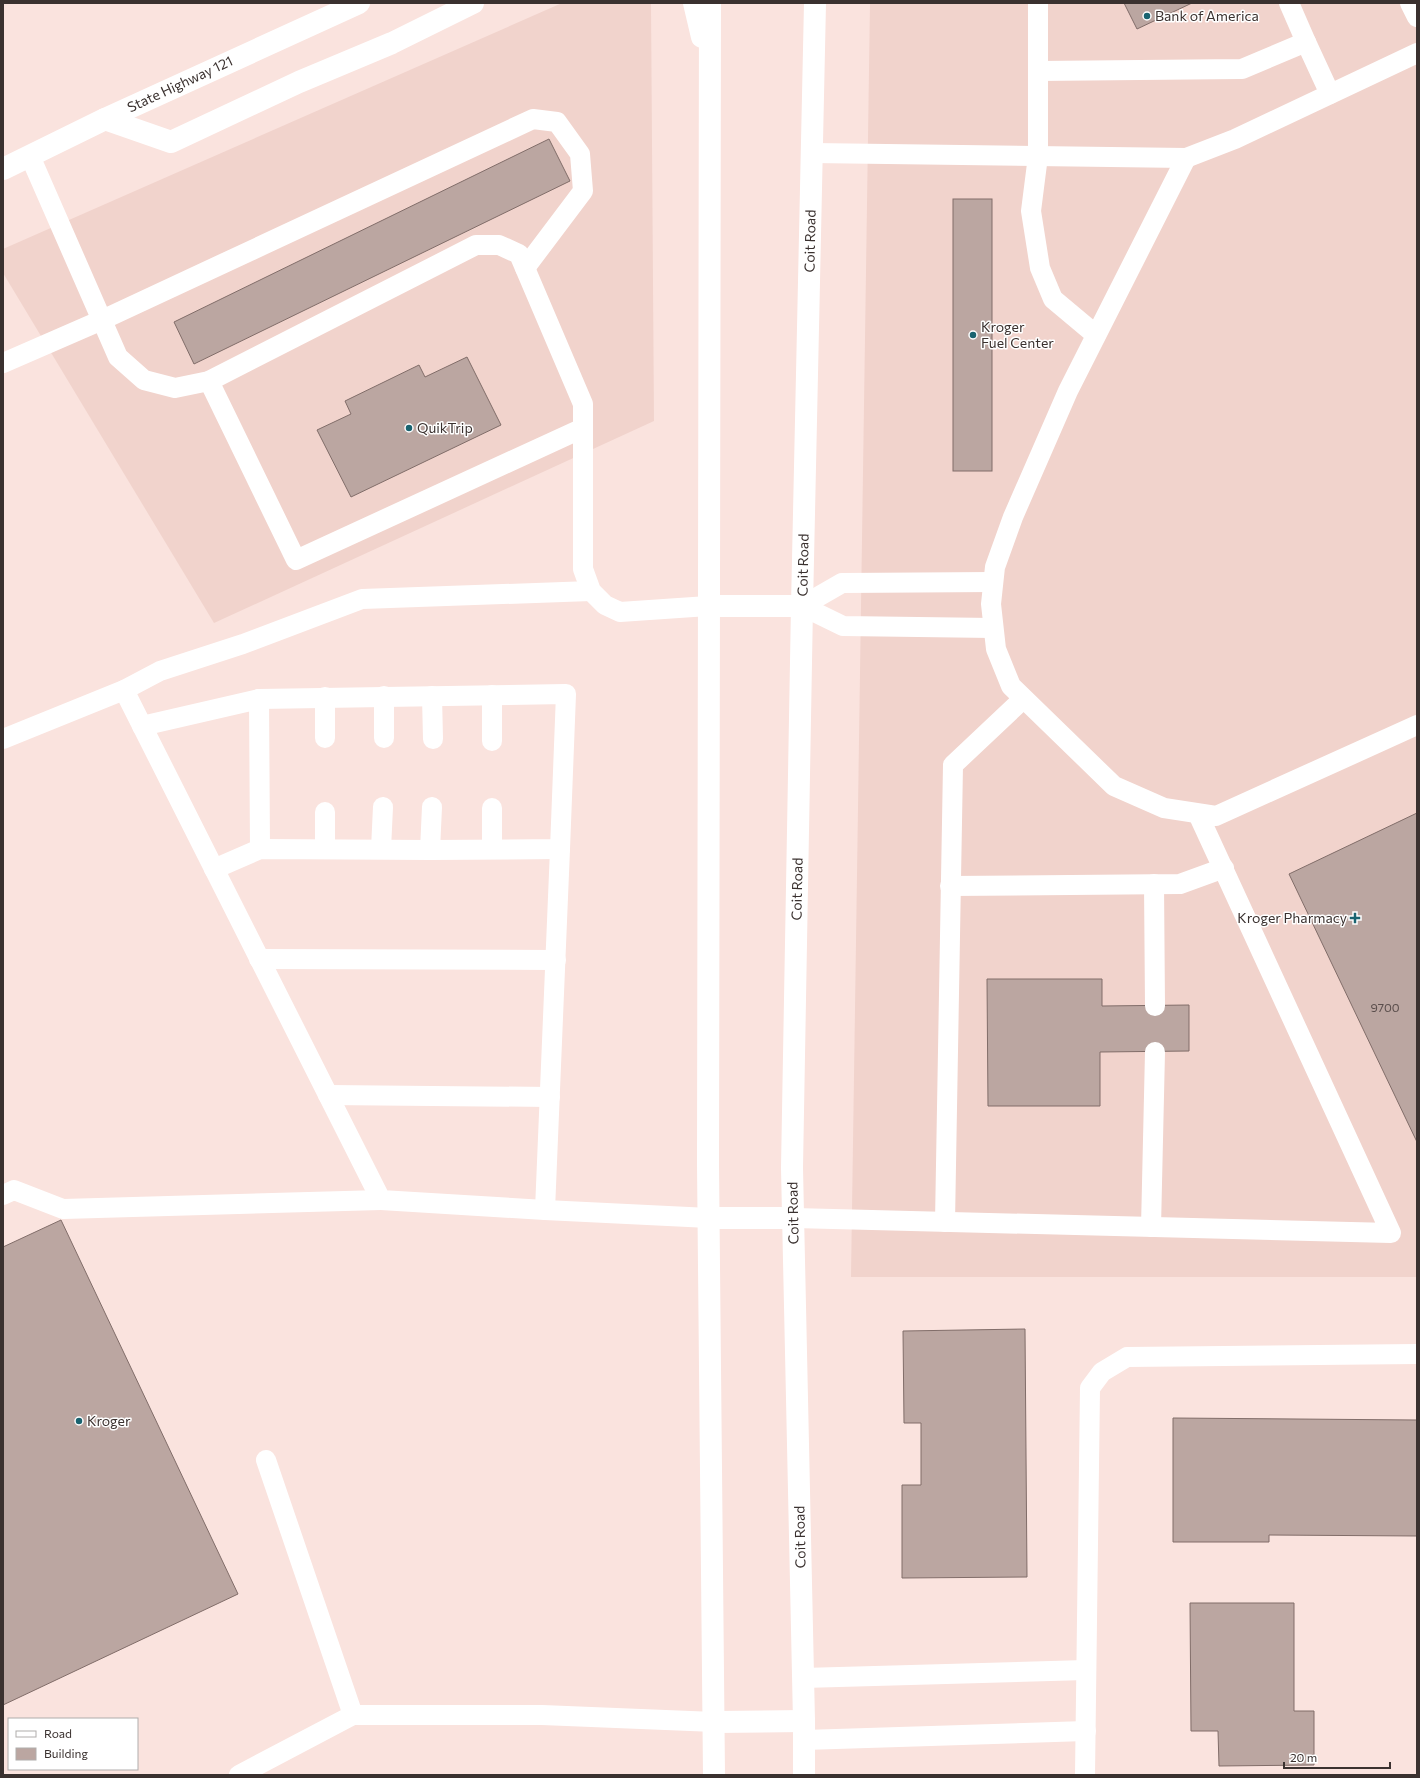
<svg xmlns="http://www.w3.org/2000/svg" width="1420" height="1778" viewBox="0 0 1420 1778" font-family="Commissioner,sans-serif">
	<rect width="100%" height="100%" fill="#fae3de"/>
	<g fill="#f1d3cc">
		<polygon points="562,3 651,3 654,421 214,623 3,273 3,249"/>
		<polygon points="870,3 1417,3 1417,1277 851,1277"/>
	</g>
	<g fill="#bba6a1" stroke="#816d69">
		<polygon points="1124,3 1192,3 1137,29"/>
		<polygon points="549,139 570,181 194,364 174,322"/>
		<rect x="953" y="199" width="39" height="272"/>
		<polygon points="467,357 501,425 351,497 317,430 351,414 345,401 419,365 425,377"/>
		<polygon points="1417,813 1417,1142 1289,874"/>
		<polygon points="987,979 1102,979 1102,1006 1189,1005 1189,1051 1100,1052 1100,1106 988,1106"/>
		<polygon points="61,1220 238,1594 3,1705 3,1247"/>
		<polygon points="1025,1329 1027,1577 902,1578 902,1485 921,1485 921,1423 904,1423 903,1331"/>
		<polygon points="1173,1418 1417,1420 1417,1536 1269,1535 1269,1542 1173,1542"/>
		<polygon points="1190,1603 1294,1603 1294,1711 1314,1711 1314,1765 1219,1766 1218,1731 1191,1731"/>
	</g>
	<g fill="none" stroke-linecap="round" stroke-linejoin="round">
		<g stroke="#fff" stroke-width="20">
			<polyline points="1038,3 1038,156 1031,211 1040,268 1053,299 1096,335"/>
			<polyline points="1289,3 1306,42"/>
			<polyline points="1410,3 1417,17"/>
			<polyline points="1038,71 1242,69 1306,42 1330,94"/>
			<polyline points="812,153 1186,158 1235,139 1417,53"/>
			<polyline points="30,156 118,357 144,380 175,388 209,381 476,245 499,245 519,254 583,404 583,569 591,591 605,605 620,612 708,606"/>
			<polyline points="1186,158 1068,391 1013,517 995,567 991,604 996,649 1011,686 1114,786 1164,808 1216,816 1417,725"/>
			<polyline points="3,363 102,320 533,119 557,122 580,154 583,191 525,268"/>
			<polyline points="209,381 296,560 583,428"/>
			<polyline points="802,606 842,583 993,582"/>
			<polyline points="802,606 843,626 993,628"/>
			<polyline points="124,690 160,671 243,644 362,599 591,591"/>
			<polyline points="492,695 492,741"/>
			<polyline points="384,696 384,738"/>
			<polyline points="432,696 433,739"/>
			<polyline points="325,697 325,738"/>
			<polyline points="259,699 260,849"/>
			<polyline points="142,726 259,699 566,694 560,849 430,850 260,849 214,869"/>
			<polyline points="3,739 124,690 381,1200 545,1210 709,1218"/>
			<polyline points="492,808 492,849"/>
			<polyline points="325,812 325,849"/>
			<polyline points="381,849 383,807"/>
			<polyline points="430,850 432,807"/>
			<polyline points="1154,884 1155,1006"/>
			<polyline points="950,886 1180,884 1224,868"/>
			<polyline points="259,959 556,960"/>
			<polyline points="328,1095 550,1097"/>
			<polyline points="3,1195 14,1190 63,1209 381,1200"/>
			<polyline points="545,1210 560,849"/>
			<polyline points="794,1218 1391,1233 1198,814"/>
			<polyline points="945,1222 953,765 1023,699"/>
			<polyline points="1151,1227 1155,1052"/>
			<polyline points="266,1460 353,1715"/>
			<polyline points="803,1678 1086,1670"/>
			<polyline points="804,1740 1086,1731"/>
			<polyline points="239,1775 353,1715 542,1715 715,1722"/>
			<polyline points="1085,1775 1090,1388 1102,1372 1127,1357 1417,1354"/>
		</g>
		<g stroke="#fff" stroke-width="22">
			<polyline points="694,3 702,37"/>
			<polyline points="710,3 708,1164 714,1775"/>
			<polyline points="105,119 171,142 299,82 392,43 473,3"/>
			<polyline points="3,169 105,119 359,3"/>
			<polyline points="708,606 802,606"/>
			<polyline points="709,1218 794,1218"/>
			<polyline points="715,1722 804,1721"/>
			<polyline points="804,1775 804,1721 792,1168 802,606 815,3"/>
		</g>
	</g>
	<g fill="#196370" stroke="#fff" stroke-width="1.5">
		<circle cx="1147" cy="16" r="4"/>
		<circle cx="973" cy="335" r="4"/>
		<circle cx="409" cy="428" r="4"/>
		<path d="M1353 912h4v4h4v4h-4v4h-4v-4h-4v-4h4z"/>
		<circle cx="79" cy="1421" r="4"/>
	</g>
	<g text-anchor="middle" stroke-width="3" stroke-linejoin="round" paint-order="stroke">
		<g font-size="12" fill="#5a4e4c">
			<text x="1385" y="1012">9700</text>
		</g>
		<g font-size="14" fill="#3a312f" stroke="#fff" text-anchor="start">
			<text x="1155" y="21">Bank of America</text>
			<text x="981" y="332">Kroger<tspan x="981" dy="16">Fuel Center</tspan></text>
			<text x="417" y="433">QuikTrip</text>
			<text x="1347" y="923" text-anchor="end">Kroger Pharmacy</text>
			<text x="87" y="1426">Kroger</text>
		</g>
		<g font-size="14" fill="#3a312f" stroke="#fff">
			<text transform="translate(180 84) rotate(-25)" y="5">State Highway 121</text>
			<text transform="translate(810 241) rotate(-89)" y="5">Coit Road</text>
			<text transform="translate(803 565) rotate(-89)" y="5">Coit Road</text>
			<text transform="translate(797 889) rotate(-89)" y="5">Coit Road</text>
			<text transform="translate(793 1213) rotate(-91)" y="5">Coit Road</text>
			<text transform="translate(800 1537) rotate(-91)" y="5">Coit Road</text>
		</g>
	</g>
	<rect width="1420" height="1778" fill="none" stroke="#3a312f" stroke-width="8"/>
	<rect x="8" y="1718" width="130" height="52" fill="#ffffff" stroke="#b0adac"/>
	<rect x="16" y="1731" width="20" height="6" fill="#ffffff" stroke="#b0adac"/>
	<text x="44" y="1738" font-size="12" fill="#3a312f">Road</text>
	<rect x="16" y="1748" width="20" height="12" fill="#bba6a1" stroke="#b0adac"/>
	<text x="44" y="1758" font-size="12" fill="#3a312f">Building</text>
	<path d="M1284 1762v6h106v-6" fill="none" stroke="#3a312f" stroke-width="2"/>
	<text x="1290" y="1762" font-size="12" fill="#3a312f" stroke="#ffffff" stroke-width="3" paint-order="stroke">20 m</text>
</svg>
